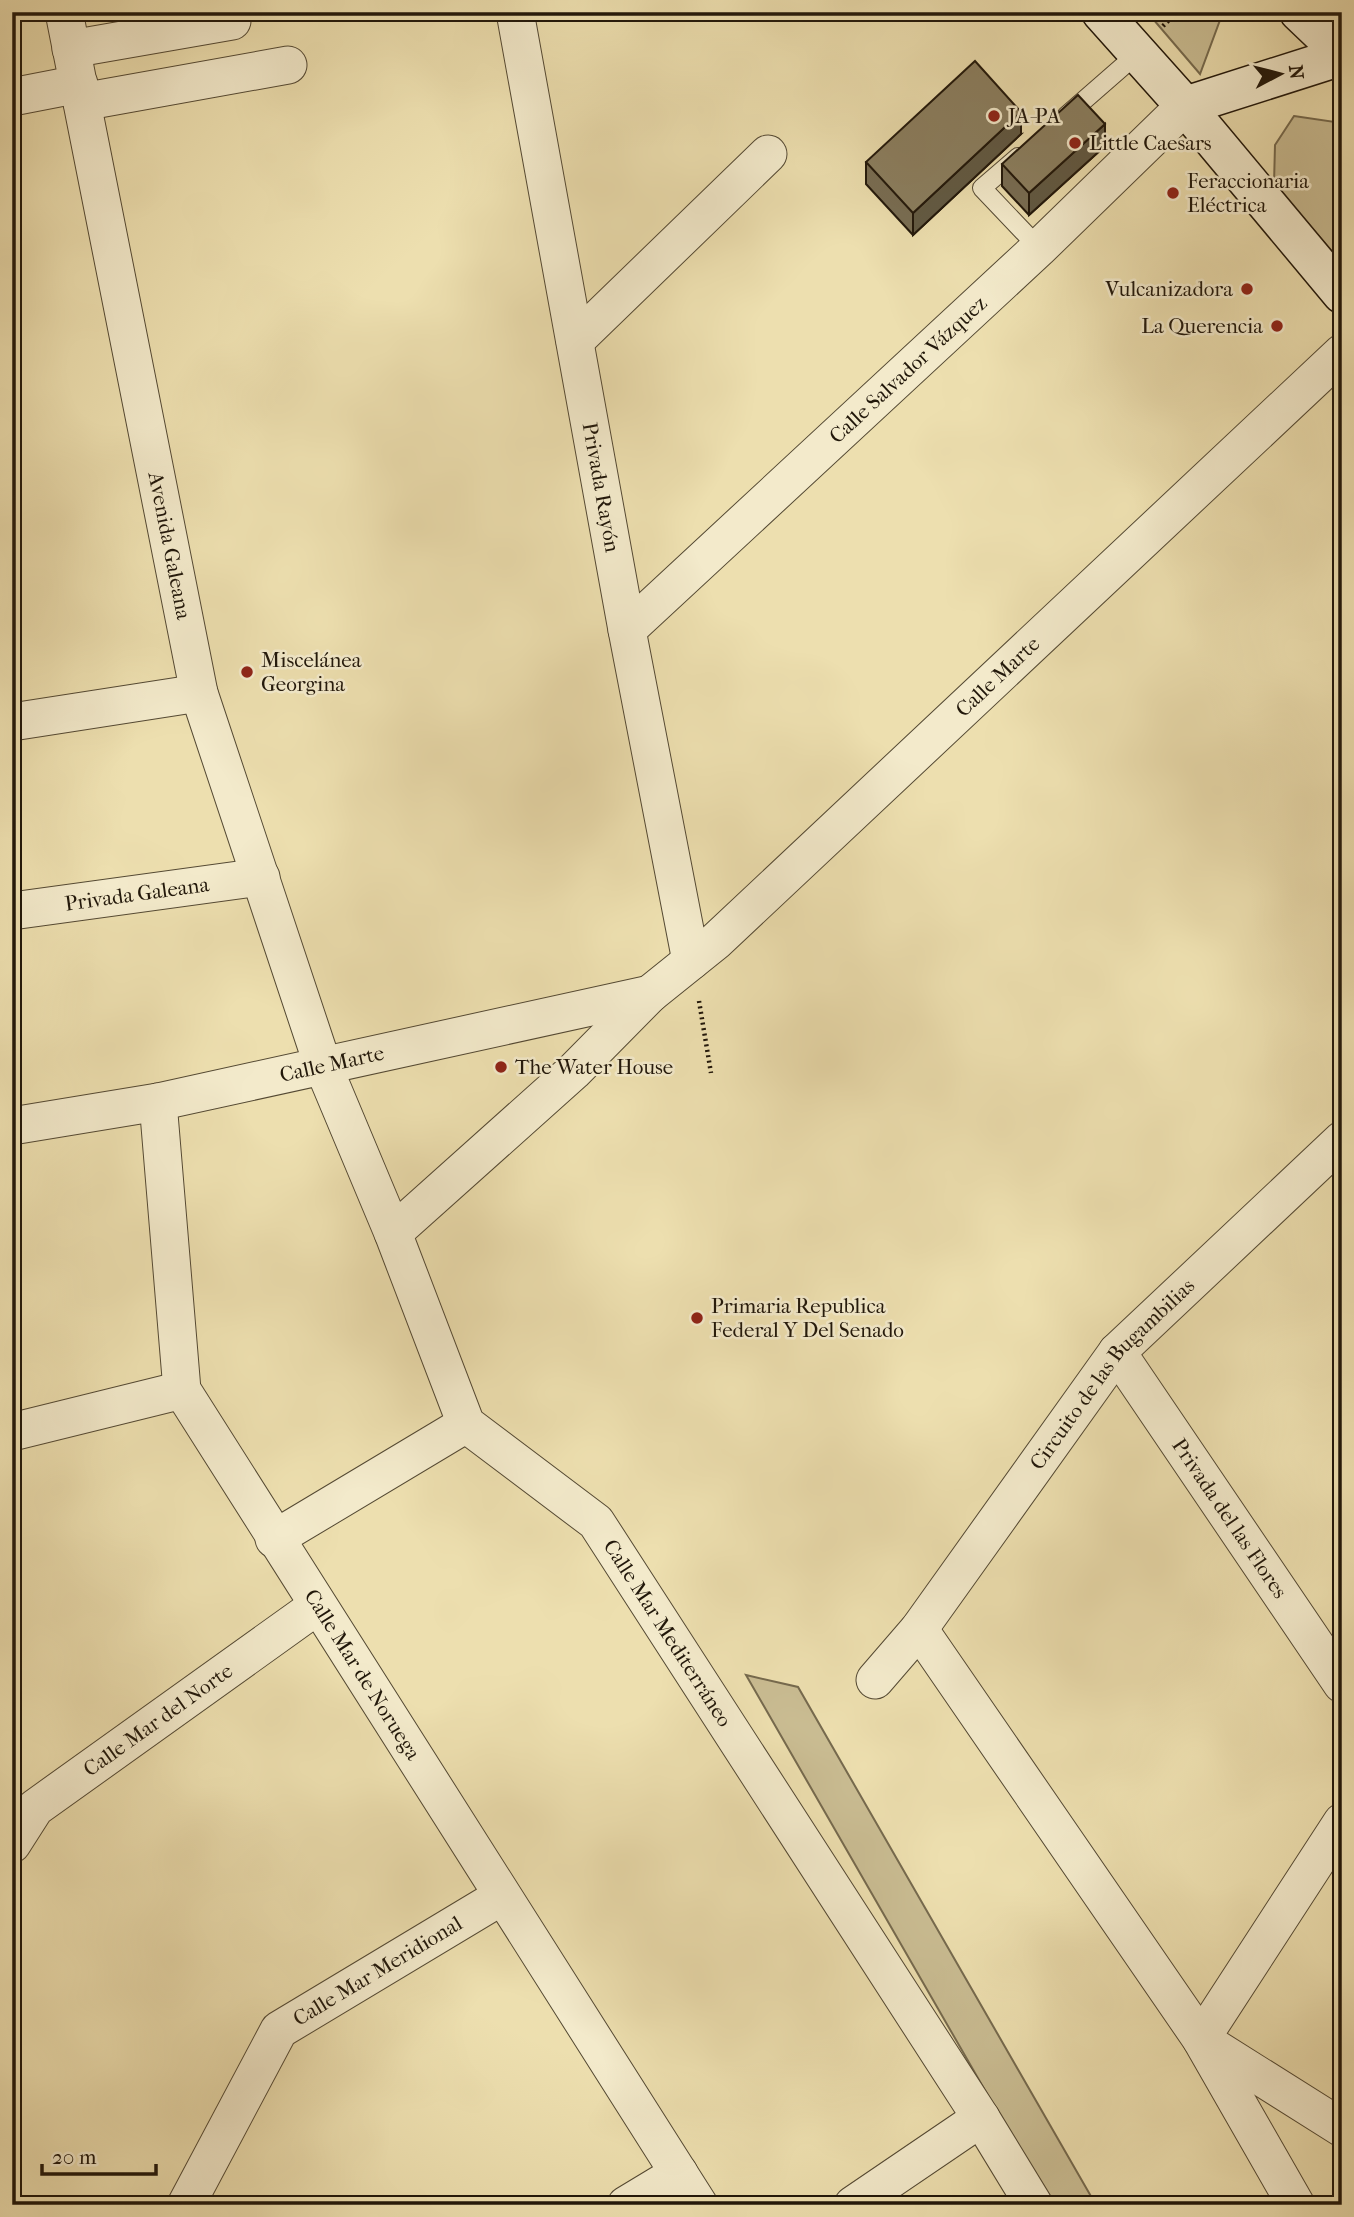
<svg xmlns="http://www.w3.org/2000/svg" width="1354" height="2217" viewBox="0 0 1354 2217" font-family="'IM FELL French Canon',serif">
	<rect width="100%" height="100%" fill="#eddfaf"/>
	<filter id="stains"><feTurbulence type="fractalNoise" baseFrequency=".00286" numOctaves="4"/><feColorMatrix values="0 0 0 0 .2 0 0 0 0 .09 0 0 0 0 .02 0 0 0 .5 -.17"/></filter>
	<radialGradient id="worn" r=".72"><stop offset=".6" stop-color="#630" stop-opacity="0"/><stop offset="1" stop-color="#630" stop-opacity=".3"/></radialGradient>
	<g fill="#cabd93" stroke="#766a4e" stroke-width="2">
		<polygon points="1147,12 1223,12 1200,74"/>
		<polygon points="1294,116 1342,123 1342,263 1274,184 1275,145"/>
		<polygon points="746,1675 798,1687 1096,2205 1051,2205"/>
	</g>
	<g fill="none" stroke-linecap="round" stroke-linejoin="round">
		<g stroke="#544933" stroke-width="20">
			<g id="lane">
				<polyline points="1066,116 1137,54"/>
				<polyline points="1018,157 982,188 1039,248"/>
			</g>
		</g>
		<g stroke="#544933" stroke-width="39">
			<g id="street">
				<path id="s1" d="M64,12L199,693L323,1066L393,1233L466,1424L596,1522L981,2118L1034,2205"/>
				<path id="s2" d="M515,12L627,630L691,961"/>
				<polyline points="71,49 232,21"/>
				<polyline points="12,97 79,84"/>
				<polyline points="82,102 288,65"/>
				<polyline points="575,341 768,154"/>
				<path id="s3" d="M627,630L1039,248L1185,106"/>
				<polyline points="12,722 199,693"/>
				<path id="s4" d="M12,911L261,877"/>
				<path id="s5" d="M158,1102L182,1390L699,2205"/>
				<path id="s6" d="M12,1126L158,1102L650,994"/>
				<path id="s7" d="M393,1233L574,1071L650,994L716,941L1342,353"/>
				<path id="s8" d="M1117,1352L1342,1684"/>
				<polyline points="12,1432 182,1390"/>
				<polyline points="274,1539 466,1424"/>
				<polyline points="919,1629 1201,2039 1296,2205"/>
				<path id="s9" d="M875,1680L919,1629L1117,1352L1342,1140"/>
				<path id="s10" d="M12,1844L35,1808L317,1606"/>
				<polyline points="1201,2039 1342,1822"/>
				<polyline points="1207,2043 1342,2128"/>
				<path id="s11" d="M186,2205L279,2030L502,1896"/>
				<polyline points="626,2205 679,2173"/>
				<polyline points="853,2205 981,2118"/>
			</g>
		</g>
		<g stroke="#21170a" stroke-width="41">
			<g id="secondary">
				<polyline points="1101,12 1185,106 1342,294"/>
				<polyline points="1299,12 1342,53"/>
				<polyline points="1185,106 1342,56"/>
			</g>
		</g>
		<g stroke="#21170a" stroke-width="4.5" stroke-dasharray="2 3.5" stroke-linecap="butt">
			<polyline points="1163,26 1177,12"/>
			<polyline points="699,1001 711,1073"/>
		</g>
		<use href="#lane" stroke="#f3eacb" stroke-width="18"/>
		<use href="#street" stroke="#f3eacb" stroke-width="37"/>
		<use href="#secondary" stroke="#f3eacb" stroke-width="38"/>
	</g>
	<g fill="#786d53" stroke="#21170a" stroke-width="2">
		<polygon points="1021,134 913,235 866,184 866,162"/>
		<polygon points="1105,146 1029,215 1002,186 1002,164"/>
	</g>
	<g fill="#615943" stroke="#21170a" stroke-width="2">
		<polygon points="1021,112 1021,134 913,235 913,213"/>
		<polygon points="1105,124 1105,146 1029,215 1029,193"/>
	</g>
	<g fill="#8b7f60" stroke="#21170a" stroke-width="2">
		<polygon points="975,61 1021,112 913,213 866,162"/>
		<polygon points="1078,95 1105,124 1029,193 1002,164"/>
	</g>
	<g fill="#8f2418" stroke="#f3eacb" stroke-width="2.5">
		<circle cx="994" cy="116" r="7"/>
		<circle cx="1075" cy="143" r="7"/>
		<circle cx="1173" cy="193" r="7"/>
		<circle cx="1247" cy="289" r="7"/>
		<circle cx="1277" cy="326" r="7"/>
		<circle cx="247" cy="672" r="7"/>
		<circle cx="501" cy="1067" r="7"/>
		<circle cx="697" cy="1318" r="7"/>
	</g>
	<g text-anchor="middle" stroke-width="5" stroke-linejoin="round" paint-order="stroke">
		<g font-size="21" fill="#21170a" stroke="#f3eacb" text-anchor="start">
			<text x="1008" y="123">JA-PA</text>
			<text x="1089" y="150">Little Caesars</text>
			<text x="1187" y="188">Feraccionaria<tspan x="1187" dy="24">Eléctrica</tspan></text>
			<text x="1233" y="296" text-anchor="end">Vulcanizadora</text>
			<text x="1263" y="333" text-anchor="end">La Querencia</text>
			<text x="261" y="667">Miscelánea<tspan x="261" dy="24">Georgina</tspan></text>
			<text x="515" y="1074">The Water House</text>
			<text x="711" y="1313">Primaria Republica<tspan x="711" dy="24">Federal Y Del Senado</tspan></text>
		</g>
		<g font-size="21" fill="#21170a" stroke="#f3eacb">
			<text dy="7" stroke="none"><textPath href="#s3" startOffset="383">Calle Salvador Vázquez</textPath></text>
			<text dy="7" stroke="none"><textPath href="#s2" startOffset="483">Privada Rayón</textPath></text>
			<text dy="7" stroke="none"><textPath href="#s1" startOffset="544">Avenida Galeana</textPath></text>
			<text dy="7" stroke="none"><textPath href="#s7" startOffset="822">Calle Marte</textPath></text>
			<text dy="7" stroke="none"><textPath href="#s4" startOffset="126">Privada Galeana</textPath></text>
			<text dy="7" stroke="none"><textPath href="#s6" startOffset="326">Calle Marte</textPath></text>
			<text dy="7" stroke="none"><textPath href="#s9" startOffset="388">Circuito de las Bugambilias</textPath></text>
			<text dy="7" stroke="none"><textPath href="#s8" startOffset="201">Privada del las Flores</textPath></text>
			<text dy="7" stroke="none"><textPath href="#s1" startOffset="1768">Calle Mar Mediterráneo</textPath></text>
			<text dy="7" stroke="none"><textPath href="#s5" startOffset="626">Calle Mar de Noruega</textPath></text>
			<text dy="7" stroke="none"><textPath href="#s10" startOffset="194">Calle Mar del Norte</textPath></text>
			<text dy="7" stroke="none"><textPath href="#s11" startOffset="313">Calle Mar Meridional</textPath></text>
		</g>
	</g>
	<rect width="1354" height="2217" fill="none" stroke="#eddfaf" stroke-width="42"/>
	<rect x="14" y="14" width="1326" height="2189" fill="none" stroke="#21170a" stroke-width="3.5"/>
	<rect x="21" y="21" width="1312" height="2175" fill="none" stroke="#21170a" stroke-width="2"/>
	<g transform="translate(1280 74) rotate(83)" stroke="#f3eacb" stroke-width="5" paint-order="stroke">
	<path d="M0-5L12 26L0 18L-12 26Z" fill="#21170a"/>
	<text y="-10" font-size="19" font-weight="bold" text-anchor="middle" fill="#21170a">N</text>
	</g>
	<path d="M42 2164v10h114v-10" fill="none" stroke="#21170a" stroke-width="3.5"/>
	<text x="52" y="2164" font-size="21" fill="#21170a" stroke="#f3eacb" stroke-width="5" paint-order="stroke">20 m</text>
	<rect width="100%" height="100%" filter="url(#stains)"/>
	<rect width="100%" height="100%" fill="url(#worn)"/>
</svg>
